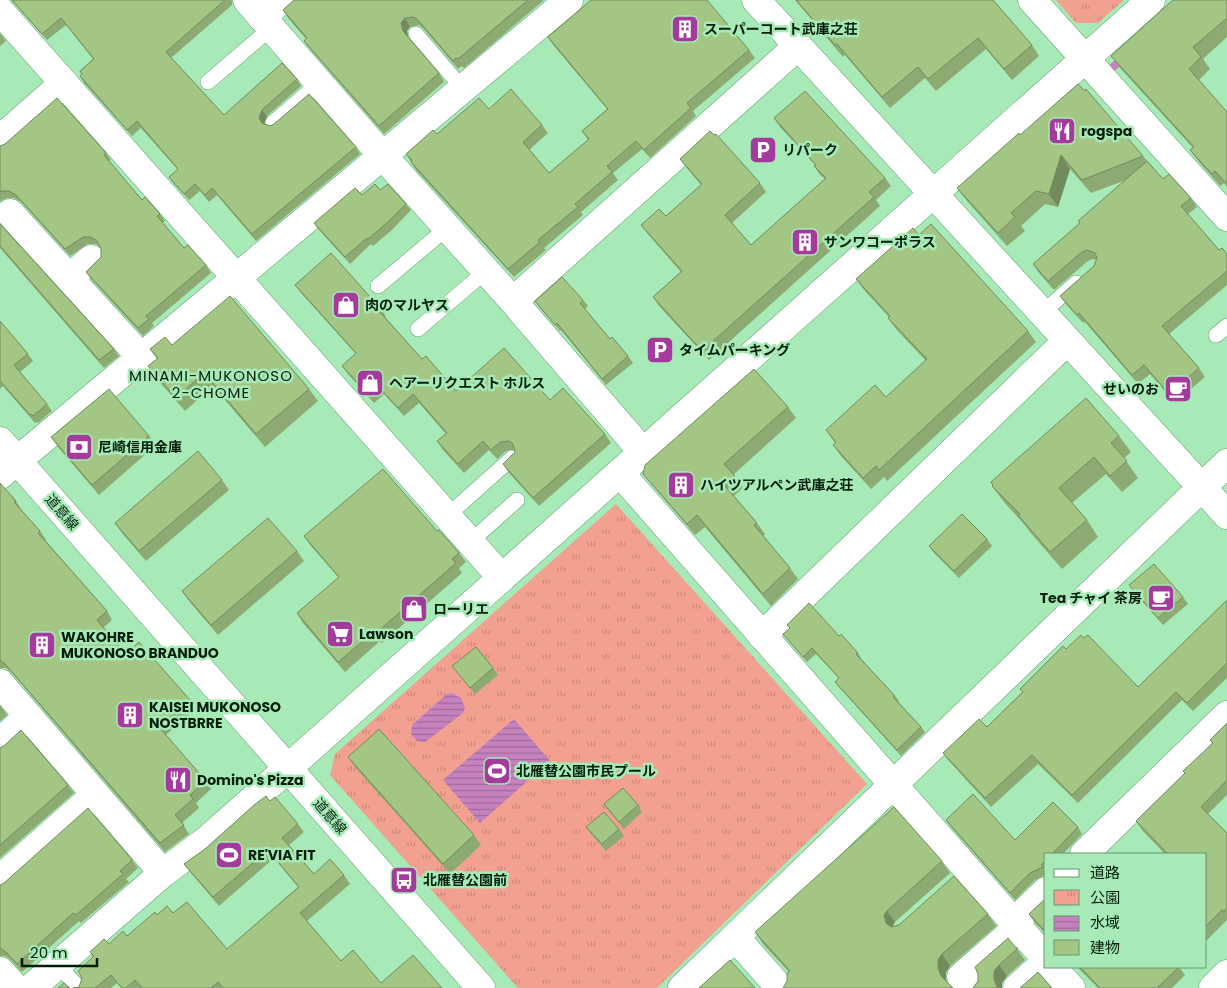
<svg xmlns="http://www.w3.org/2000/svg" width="1227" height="988" viewBox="0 0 1227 988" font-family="Poppins,'Noto Sans JP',sans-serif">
	<defs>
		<pattern id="park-tufts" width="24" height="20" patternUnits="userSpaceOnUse" patternTransform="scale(1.25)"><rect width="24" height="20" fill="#f2a090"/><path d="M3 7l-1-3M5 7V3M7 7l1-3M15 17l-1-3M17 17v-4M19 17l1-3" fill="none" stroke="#ce897b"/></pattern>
		<pattern id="water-rules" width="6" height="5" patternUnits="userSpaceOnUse" patternTransform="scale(1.25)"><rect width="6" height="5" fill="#c682be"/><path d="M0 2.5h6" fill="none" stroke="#9f6a99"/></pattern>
	</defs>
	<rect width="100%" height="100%" fill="#a7eab7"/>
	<g fill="url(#park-tufts)">
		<polygon points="1056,0 1124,0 1098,23 1076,23"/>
		<polygon points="616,504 867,784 657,988 518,988 330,775 335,754"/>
	</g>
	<g fill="url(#water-rules)">
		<polygon points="452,693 461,698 465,708 463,713 425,742 417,741 411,734 412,725 447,694"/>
		<polygon points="514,719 550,761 480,823 443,780"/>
	</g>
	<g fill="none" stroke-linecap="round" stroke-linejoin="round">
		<polyline stroke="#c682be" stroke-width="8" points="1113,67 1125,57"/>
		<g stroke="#60a171" stroke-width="16">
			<g id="lane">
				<polyline points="416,34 463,89"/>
				<polyline points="208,82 271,28"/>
				<polyline points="273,123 319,83"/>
				<polyline points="378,286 447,228"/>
				<polyline points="1042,313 1076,283"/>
				<polyline points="418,329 486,271"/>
				<polyline points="1216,335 1227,326"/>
				<polyline points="447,516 512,458"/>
				<polyline points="470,542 517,500"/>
				<polyline points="58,965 79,988"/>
			</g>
		</g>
		<g stroke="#60a171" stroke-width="29">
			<g id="street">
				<polyline points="247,0 382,155 513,301 643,452"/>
				<polyline points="1032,0 1227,217"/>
				<polyline points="0,11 502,578"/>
				<polyline points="261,17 282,0"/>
				<polyline points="0,139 64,83"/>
				<polyline points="10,213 141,357"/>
				<polyline points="69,278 91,259"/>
				<polyline points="513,301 798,46"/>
				<polyline points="620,473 1046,959"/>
				<polyline points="0,475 569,0"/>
				<polyline points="762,636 1067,341"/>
				<polyline points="0,683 163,873"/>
				<polyline points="0,742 28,716"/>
				<polyline points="1084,854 1227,715"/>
				<polyline points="0,879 95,795"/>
				<polyline points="1014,922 1046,891"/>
				<polyline points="735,937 780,988"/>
				<polyline points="1052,967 1071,988"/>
				<polyline points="0,971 16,988"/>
				<polyline points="31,988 163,873 207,840 288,768"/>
				<polyline points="682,988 1227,463"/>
				<polyline points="971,988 961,977 1018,927"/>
				<polyline points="1017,988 1046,962"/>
			</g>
		</g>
		<g stroke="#60a171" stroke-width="29">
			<g id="secondary">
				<polyline points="756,0 1227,515"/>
				<polyline points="0,441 481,988"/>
				<polyline points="288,768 1151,0"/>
				<polyline points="1213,988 1227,974"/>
			</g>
		</g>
		<use href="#lane" stroke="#fff" stroke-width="15"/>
		<use href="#street" stroke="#fff" stroke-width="28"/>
		<use href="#secondary" stroke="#fff" stroke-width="28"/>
	</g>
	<g fill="#8caa72">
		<polygon points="11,0 232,0 232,5 171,58 224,115 297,79 301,86 267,116 264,124 356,147 360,154 256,241 217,195 209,202 200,191 189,200 174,184 169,177 178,170 141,128 132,136 84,83 80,76 82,74 80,71 93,59 66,25 47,40"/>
		<polygon points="294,0 544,0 464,68 462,66 458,69 423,28 419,25 410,27 407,31 408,38 439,73 444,82 384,134 310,49 304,41 306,39 288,18 283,10"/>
		<polygon points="795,0 993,0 1032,45 1039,56 1012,80 986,49 936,91 925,78 890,108 845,55 843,57"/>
		<polygon points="1227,0 1227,37 1203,59 1210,69 1199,80 1227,112 1227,187 1224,183 1220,186 1199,162 1190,150 1193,148 1120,68 1111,56"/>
		<polygon points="0,33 6,41 0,46"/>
		<polygon points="548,37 749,50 755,58 693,111 696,116 650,158 642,149 613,173 618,180 581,212 583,215 544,248 546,250 514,277 416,170 406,154 437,134 489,109 542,125 548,133 529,150 549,173 588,140 582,131 607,109 554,46"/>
		<polygon points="774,118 885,178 891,186 876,200 880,206 709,360 659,306 653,297 681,272 647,233 641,225 666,216 701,185 686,167 680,159 760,183 766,192 732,223 751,245 825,179 820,175 814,166 815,165 780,127"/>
		<polygon points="1020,135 1143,156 1163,179 1191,198 1197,207 1188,214 1219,250 1227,254 1227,285 1169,334 1199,368 1205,377 1175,403 1150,374 1138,384 1085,322 1083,323 1066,304 1060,296 1094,266 1096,260 1093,259 1088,261 1054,290 1039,273 1033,264 1080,223 1126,180 1091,193 1070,169 1058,207 1045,204 1021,226 1025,231 1007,246 967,201 957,188"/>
		<polygon points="0,146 106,153 111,160 109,161 142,200 160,214 165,221 162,223 184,248 206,265 211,273 152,323 154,326 143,336 91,279 86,272 101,257 101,249 100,247 96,244 88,244 70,256 21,202 14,198 7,198 0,201"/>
		<polygon points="380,190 406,204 411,210 392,230 373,246 371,244 350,264 318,229 314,223 362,195"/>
		<polygon points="0,224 114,349 119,356 104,368 0,248"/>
		<polygon points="919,235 1028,331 1036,342 887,481 884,477 871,489 841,456 833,445 835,443 826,430 886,397 926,361 896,329 888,318 889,317 864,290 856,279"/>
		<polygon points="295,285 380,308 386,316 385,317 422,359 456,391 550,400 605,434 611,443 539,506 509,473 503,464 515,452 515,449 506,451 497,459 489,450 464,473 443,450 437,441 446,434 419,403 404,416 384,394 374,403 348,374 342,366 356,354 301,293"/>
		<polygon points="583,300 588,306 585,309 610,339 628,356 633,363 606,385 561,330 560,331 540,308 535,301"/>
		<polygon points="0,321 28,354 33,361 20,372 47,404 52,411 38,423 36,422 35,423 3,386 0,389"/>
		<polygon points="172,345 309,389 318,401 265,447 213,386 185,411 157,379 148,366 157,359 150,349"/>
		<polygon points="788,407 796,418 733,475 743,488 734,496 757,523 765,534 763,536 790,568 798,579 771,606 705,527 695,535 652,485 643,474"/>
		<polygon points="149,436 156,445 99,495 58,447 51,437"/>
		<polygon points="1119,436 1131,452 1124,458 1138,478 1122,492 1106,474 1072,503 1087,520 1098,537 1062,569 1030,532 1023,523 1004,502 992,486 993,485 991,482"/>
		<polygon points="222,480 229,490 146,561 122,533 115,523"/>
		<polygon points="0,483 16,501 21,509 20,510 40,531 46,540 45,540 107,611 112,620 103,628 126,654 190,700 196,708 166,735 206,781 211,789 196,803 199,808 182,823 189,834 165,852 12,673 6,668 0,668"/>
		<polygon points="437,531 459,553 466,562 459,568 462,573 382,643 380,641 345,672 303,623 297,613 339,578 311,546 304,536"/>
		<polygon points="987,539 992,546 959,578 934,553 929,546"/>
		<polygon points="297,551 304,561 218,635 189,601 182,591"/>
		<polygon points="1129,585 1183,597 1188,604 1163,625 1134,592"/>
		<polygon points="1227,600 1227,678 1193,711 1182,700 1078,803 1038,764 991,807 949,761 943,753 987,727 1022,692 1020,689 1066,649 1138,687"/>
		<polygon points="783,634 839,636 858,653 861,658 861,659 895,696 899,701 898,702 921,727 925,732 901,756 839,687 835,682 839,678 816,654 807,662"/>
		<polygon points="452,666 493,668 498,675 475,694"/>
		<polygon points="0,705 7,715 0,721"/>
		<polygon points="1227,723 1227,795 1208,814 1227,833 1227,920 1206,941 1206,854 1165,854 1142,830 1136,821 1185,773 1212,743 1210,740"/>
		<polygon points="0,748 68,785 74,793 0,858"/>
		<polygon points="348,757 474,835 481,845 450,874 355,767"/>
		<polygon points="270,801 298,824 304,832 289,845 314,874 344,875 350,884 307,921 341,961 381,983 442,988 121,988 117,983 111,988 73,988 79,987 93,957 90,952 127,936 157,915 173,913 227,949 298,887 274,858 219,906 190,872 184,864 205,849"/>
		<polygon points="604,804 638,805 642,812 624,829 609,811"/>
		<polygon points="946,820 1015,840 1078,827 1082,834 1063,854 1046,854 1046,875 1035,880 1015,900 951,827"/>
		<polygon points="586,827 619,829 624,836 606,851 591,834"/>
		<polygon points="132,860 138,868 126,879 129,882 81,923 79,921 22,972 11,960 5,956 0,956 0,885"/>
		<polygon points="942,861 950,873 895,922 892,926 988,914 996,926 950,966 946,972 946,980 947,982 787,981 789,972 763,944 755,932"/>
		<polygon points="1046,898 1046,934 1035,923 1029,914"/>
		<polygon points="1017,949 1025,960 1007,976 1002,983 1002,988 973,988"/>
		<polygon points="1077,967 1179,967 1185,975 1172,988 1098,988"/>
	</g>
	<g fill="#728b5c">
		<polygon points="405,18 410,27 407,31 409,40 403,31 401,23"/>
		<polygon points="262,110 267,116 264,124 262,123 259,118"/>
		<polygon points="1061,155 1070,169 1058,207 1049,194"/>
		<polygon points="887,911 895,922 892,927 894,935 886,923 884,915"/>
		<polygon points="942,954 950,966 946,972 946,980 949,988 941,976 938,968 938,960"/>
		<polygon points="999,965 1007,976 1002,983 1002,988 998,988 994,979 994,971"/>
	</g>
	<g fill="#a3c684" stroke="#728b5c">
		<polygon points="12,0 225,0 166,52 224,115 282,63 297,79 262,110 259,118 262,123 270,126 274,124 309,94 356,147 252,234 212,188 205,195 195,184 184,194 169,177 178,169 137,121 127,130 80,76 82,74 80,71 94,59 61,18 42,34"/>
		<polygon points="294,0 528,0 458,59 456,58 453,61 417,19 413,17 405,18 401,23 403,31 439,73 379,126 304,41 307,38 283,10"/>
		<polygon points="591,0 707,0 749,50 687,103 691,108 644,150 636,141 607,166 612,172 575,204 578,207 538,240 540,242 508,269 411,162 412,160 406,154 433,130 437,134 479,98 489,109 511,89 542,125 523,142 549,173 589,139 582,131 608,109 548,37"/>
		<polygon points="796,0 993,0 1032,45 1004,69 978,38 928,79 918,67 882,97 837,44 835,45"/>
		<polygon points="1173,0 1227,0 1227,20 1226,19 1193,47 1201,57 1189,69 1227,112 1227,184 1215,171 1212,174 1190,150 1194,147 1111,56"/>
		<polygon points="1078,84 1085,91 1086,89 1143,156 1082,180 1061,155 1049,194 1036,191 1011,213 1015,217 998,233 957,188 1019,133 1020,135"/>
		<polygon points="805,91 885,178 869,192 874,197 702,351 653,297 682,271 641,225 659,209 666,216 702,184 680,159 710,131 714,135 716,134 760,183 725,215 751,245 826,178 814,166 816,165 774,118"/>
		<polygon points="57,98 106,153 104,155 142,200 145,197 160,214 157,216 184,248 188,245 206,265 146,316 149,319 138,328 86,272 101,257 101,249 97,241 91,237 83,237 65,249 16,195 9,191 2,191 0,192 0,146 5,144"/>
		<polygon points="1147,161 1163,179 1169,174 1191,198 1181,206 1219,250 1222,248 1227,254 1227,271 1162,326 1199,368 1169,394 1144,365 1132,375 1079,313 1077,315 1060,296 1094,266 1097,258 1095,253 1087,250 1082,252 1048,281 1033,264 1080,223 1078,221"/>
		<polygon points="375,184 380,190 388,184 406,204 387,223 368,239 367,238 345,257 314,223 355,188 362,195"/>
		<polygon points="0,224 114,349 99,360 0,246"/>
		<polygon points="931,224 1028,331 879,470 876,466 863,478 833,445 836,442 826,430 875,385 886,397 927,359 888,318 890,316 856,279 913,228 919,235"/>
		<polygon points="331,253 380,308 378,310 422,359 426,356 456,391 504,348 550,400 563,388 605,434 533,498 503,464 515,452 513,444 509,441 500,442 491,450 483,441 458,464 437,441 447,433 413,394 398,408 378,386 368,394 342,366 356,353 295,285"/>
		<polygon points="562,277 583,300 580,303 610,339 612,337 628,356 602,379 557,323 555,325 535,301"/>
		<polygon points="230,296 309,389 256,434 204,373 176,398 148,366 158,358 150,349 165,337 172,345"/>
		<polygon points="0,321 28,354 14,365 47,404 33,416 31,414 30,415 0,381"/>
		<polygon points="754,369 788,407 724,464 735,476 725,486 757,523 754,525 790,568 763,594 697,515 687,524 643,474 645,465"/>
		<polygon points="109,389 149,436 92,485 51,437"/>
		<polygon points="1086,398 1119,436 1111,443 1127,461 1110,476 1094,457 1059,488 1087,520 1050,552 1018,515 1020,514 992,486 993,485 991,482"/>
		<polygon points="198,451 222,480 139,551 115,523"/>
		<polygon points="383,469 437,531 439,530 459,553 452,559 456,563 375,634 374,632 338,662 297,613 339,577 304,536"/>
		<polygon points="0,483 16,501 14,502 40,531 38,533 107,611 97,620 126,654 139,642 190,700 159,727 206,781 190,795 193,799 175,815 184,825 160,843 6,665 0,660"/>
		<polygon points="962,514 987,539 954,571 929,546"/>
		<polygon points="268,518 297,551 211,625 182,591"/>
		<polygon points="1154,564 1183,597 1158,618 1129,585"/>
		<polygon points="1227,600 1227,663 1187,703 1176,692 1072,795 1032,755 985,798 943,753 979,719 987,727 1023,692 1020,689 1063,646 1066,649 1081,635 1084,638 1088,635 1138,687"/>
		<polygon points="809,603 839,636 841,634 858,653 856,654 895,696 893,697 921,727 897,750 835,682 839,678 812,648 803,657 783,634 790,628 787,625"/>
		<polygon points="476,647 493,668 470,688 452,666"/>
		<polygon points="1227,723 1227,780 1201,807 1227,833 1227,908 1224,911 1222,910 1206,926 1206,854 1168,854 1136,821 1185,773 1183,771 1213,743 1210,740"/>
		<polygon points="379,729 474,835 443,864 348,757"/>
		<polygon points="21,730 68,785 0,845 0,748 5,745"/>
		<polygon points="623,788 638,805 619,822 604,804"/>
		<polygon points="973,794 1015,840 1053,802 1078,827 1052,854 1046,854 1046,860 1041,865 1043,867 1030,873 1010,893 946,820"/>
		<polygon points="266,796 270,801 275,797 298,824 282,838 314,874 330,859 344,875 300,913 341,961 353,950 381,983 413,955 442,988 223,988 218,982 211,988 142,988 135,980 126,988 122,988 111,975 95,988 73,988 79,987 82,978 78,971 94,956 90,952 104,939 109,944 123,931 127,936 155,912 157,915 167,906 173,913 187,902 227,949 299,887 268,850 213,897 184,864 205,849 254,805"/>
		<polygon points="894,807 942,861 887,911 884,915 886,923 891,927 899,925 954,876 988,914 942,954 938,960 938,968 941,976 953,988 783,988 787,981 787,973 790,971 755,932"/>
		<polygon points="88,808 132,860 120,871 123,874 76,915 73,913 17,964 6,952 0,948 0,885 4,883"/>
		<polygon points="604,812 619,829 602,844 586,827"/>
		<polygon points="1046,898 1046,932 1029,914"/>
		<polygon points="1008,938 1017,949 999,965 994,971 994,979 997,987 999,988 973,988 978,981 978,974 975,967"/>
		<polygon points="730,960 755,988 699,988"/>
		<polygon points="1080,967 1179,967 1158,987 1159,988 1100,988"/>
		<polygon points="1038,972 1052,988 1020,988"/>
		<polygon points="64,983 70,988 58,988"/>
	</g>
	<defs>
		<g id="building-square" transform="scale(1.4375)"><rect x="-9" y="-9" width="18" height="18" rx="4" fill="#a43a9b" stroke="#a7eab7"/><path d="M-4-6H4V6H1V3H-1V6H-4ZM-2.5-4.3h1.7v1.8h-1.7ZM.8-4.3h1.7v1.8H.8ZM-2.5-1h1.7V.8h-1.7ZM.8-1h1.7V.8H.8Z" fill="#fff"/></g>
		<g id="restaurant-square" transform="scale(1.4375)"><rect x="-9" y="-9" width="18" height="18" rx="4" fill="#a43a9b" stroke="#a7eab7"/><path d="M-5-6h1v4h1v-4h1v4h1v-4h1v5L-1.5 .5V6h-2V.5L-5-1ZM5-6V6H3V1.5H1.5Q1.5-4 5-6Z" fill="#fff"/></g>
		<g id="parking-square" transform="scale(1.4375)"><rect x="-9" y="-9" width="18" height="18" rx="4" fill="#a43a9b" stroke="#a7eab7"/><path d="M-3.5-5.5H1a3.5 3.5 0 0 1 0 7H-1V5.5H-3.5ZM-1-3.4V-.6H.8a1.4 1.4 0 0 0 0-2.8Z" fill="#fff"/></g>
		<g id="shop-square" transform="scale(1.4375)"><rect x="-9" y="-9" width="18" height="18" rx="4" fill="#a43a9b" stroke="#a7eab7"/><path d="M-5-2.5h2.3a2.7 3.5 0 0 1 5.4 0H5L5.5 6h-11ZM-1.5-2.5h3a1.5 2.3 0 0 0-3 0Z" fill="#fff"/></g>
		<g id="cafe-square" transform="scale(1.4375)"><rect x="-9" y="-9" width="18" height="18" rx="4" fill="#a43a9b" stroke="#a7eab7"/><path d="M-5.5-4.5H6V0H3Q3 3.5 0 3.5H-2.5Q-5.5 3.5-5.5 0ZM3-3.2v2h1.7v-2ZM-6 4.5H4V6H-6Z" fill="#fff"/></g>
		<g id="bank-square" transform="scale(1.4375)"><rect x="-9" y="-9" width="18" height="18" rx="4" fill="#a43a9b" stroke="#a7eab7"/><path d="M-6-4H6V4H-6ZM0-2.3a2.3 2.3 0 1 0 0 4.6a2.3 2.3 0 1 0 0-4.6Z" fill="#fff"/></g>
		<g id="supermarket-square" transform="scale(1.4375)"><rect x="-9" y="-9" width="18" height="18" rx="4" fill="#a43a9b" stroke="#a7eab7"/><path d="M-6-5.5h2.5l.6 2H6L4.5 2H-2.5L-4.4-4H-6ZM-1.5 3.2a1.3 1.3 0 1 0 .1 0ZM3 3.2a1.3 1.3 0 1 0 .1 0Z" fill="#fff"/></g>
		<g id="stadium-square" transform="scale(1.4375)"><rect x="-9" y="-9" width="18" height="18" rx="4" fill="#a43a9b" stroke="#a7eab7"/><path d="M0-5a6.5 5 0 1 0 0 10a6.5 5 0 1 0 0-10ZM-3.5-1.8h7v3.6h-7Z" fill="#fff"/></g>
		<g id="bus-square" transform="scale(1.4375)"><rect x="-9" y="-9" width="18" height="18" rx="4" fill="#a43a9b" stroke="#a7eab7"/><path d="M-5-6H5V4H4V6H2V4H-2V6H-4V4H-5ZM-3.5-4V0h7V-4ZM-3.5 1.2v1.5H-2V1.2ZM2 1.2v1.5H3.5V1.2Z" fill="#fff"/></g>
	</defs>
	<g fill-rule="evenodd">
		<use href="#building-square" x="685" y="29"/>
		<use href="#restaurant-square" x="1062" y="131"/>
		<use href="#parking-square" x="763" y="150"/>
		<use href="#building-square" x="805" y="242"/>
		<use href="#shop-square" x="346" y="305"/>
		<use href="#parking-square" x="660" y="350"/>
		<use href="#shop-square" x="370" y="383"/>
		<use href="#cafe-square" x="1178" y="389"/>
		<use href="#bank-square" x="79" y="447"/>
		<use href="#building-square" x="681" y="485"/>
		<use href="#cafe-square" x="1161" y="598"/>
		<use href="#shop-square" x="414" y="609"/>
		<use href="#supermarket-square" x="340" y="634"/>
		<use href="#building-square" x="42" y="645"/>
		<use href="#building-square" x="130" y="715"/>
		<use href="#stadium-square" x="497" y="771"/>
		<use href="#restaurant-square" x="178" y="780"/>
		<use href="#stadium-square" x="229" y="855"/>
		<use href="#bus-square" x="404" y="880"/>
	</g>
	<g text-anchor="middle" stroke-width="5" stroke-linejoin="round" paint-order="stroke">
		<g font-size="14" font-weight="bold" fill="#041e0c" stroke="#a7eab7" text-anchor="start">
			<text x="704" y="34">スーパーコート武庫之荘</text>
			<text x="1081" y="136">rogspa</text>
			<text x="782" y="155">リパーク</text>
			<text x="824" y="247">サンワコーポラス</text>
			<text x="365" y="310">肉のマルヤス</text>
			<text x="679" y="355">タイムパーキング</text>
			<text x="389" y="388">ヘアーリクエスト ホルス</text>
			<text x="1159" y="394" text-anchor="end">せいのお</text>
			<text x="98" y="452">尼崎信用金庫</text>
			<text x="700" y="490">ハイツアルペン武庫之荘</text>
			<text x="1142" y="603" text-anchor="end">Tea チャイ 茶房</text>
			<text x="433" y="614">ローリエ</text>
			<text x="359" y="639">Lawson</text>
			<text x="61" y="642">WAKOHRE<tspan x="61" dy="16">MUKONOSO BRANDUO</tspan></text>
			<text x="149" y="712">KAISEI MUKONOSO<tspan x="149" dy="16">NOSTBRRE</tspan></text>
			<text x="516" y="776">北雁替公園市民プール</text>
			<text x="197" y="785">Domino's Pizza</text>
			<text x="248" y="860">RE'VIA FIT</text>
			<text x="423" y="885">北雁替公園前</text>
		</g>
		<g font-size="14" fill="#041e0c" stroke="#a7eab7">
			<text transform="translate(62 512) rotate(49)" y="5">道意線</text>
			<text transform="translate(330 816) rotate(49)" y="5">道意線</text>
		</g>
		<g font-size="15" letter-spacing="1" fill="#041e0c" stroke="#a7eab7">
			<text x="211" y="381">MINAMI-MUKONOSO<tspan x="211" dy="17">2-CHOME</tspan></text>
		</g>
	</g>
	<rect x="1044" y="853" width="162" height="115" fill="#a7eab7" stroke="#669873"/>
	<rect x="1054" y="869" width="25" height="8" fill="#ffffff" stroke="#669873"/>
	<text x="1090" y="878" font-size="15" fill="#041e0c">道路</text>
	<rect x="1054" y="890" width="25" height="15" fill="url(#park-tufts)" stroke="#669873"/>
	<text x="1090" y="903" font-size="15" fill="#041e0c">公園</text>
	<rect x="1054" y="916" width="25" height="15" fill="url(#water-rules)" stroke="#669873"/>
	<text x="1090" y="928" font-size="15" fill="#041e0c">水域</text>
	<rect x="1054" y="940" width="25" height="15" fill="#a3c684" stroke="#669873"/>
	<text x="1090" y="953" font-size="15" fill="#041e0c">建物</text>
	<path d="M22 958v8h75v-8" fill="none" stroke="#041e0c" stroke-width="2.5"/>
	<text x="30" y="958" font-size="15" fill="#041e0c" stroke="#a7eab7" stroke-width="4" paint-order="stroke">20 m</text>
</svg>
